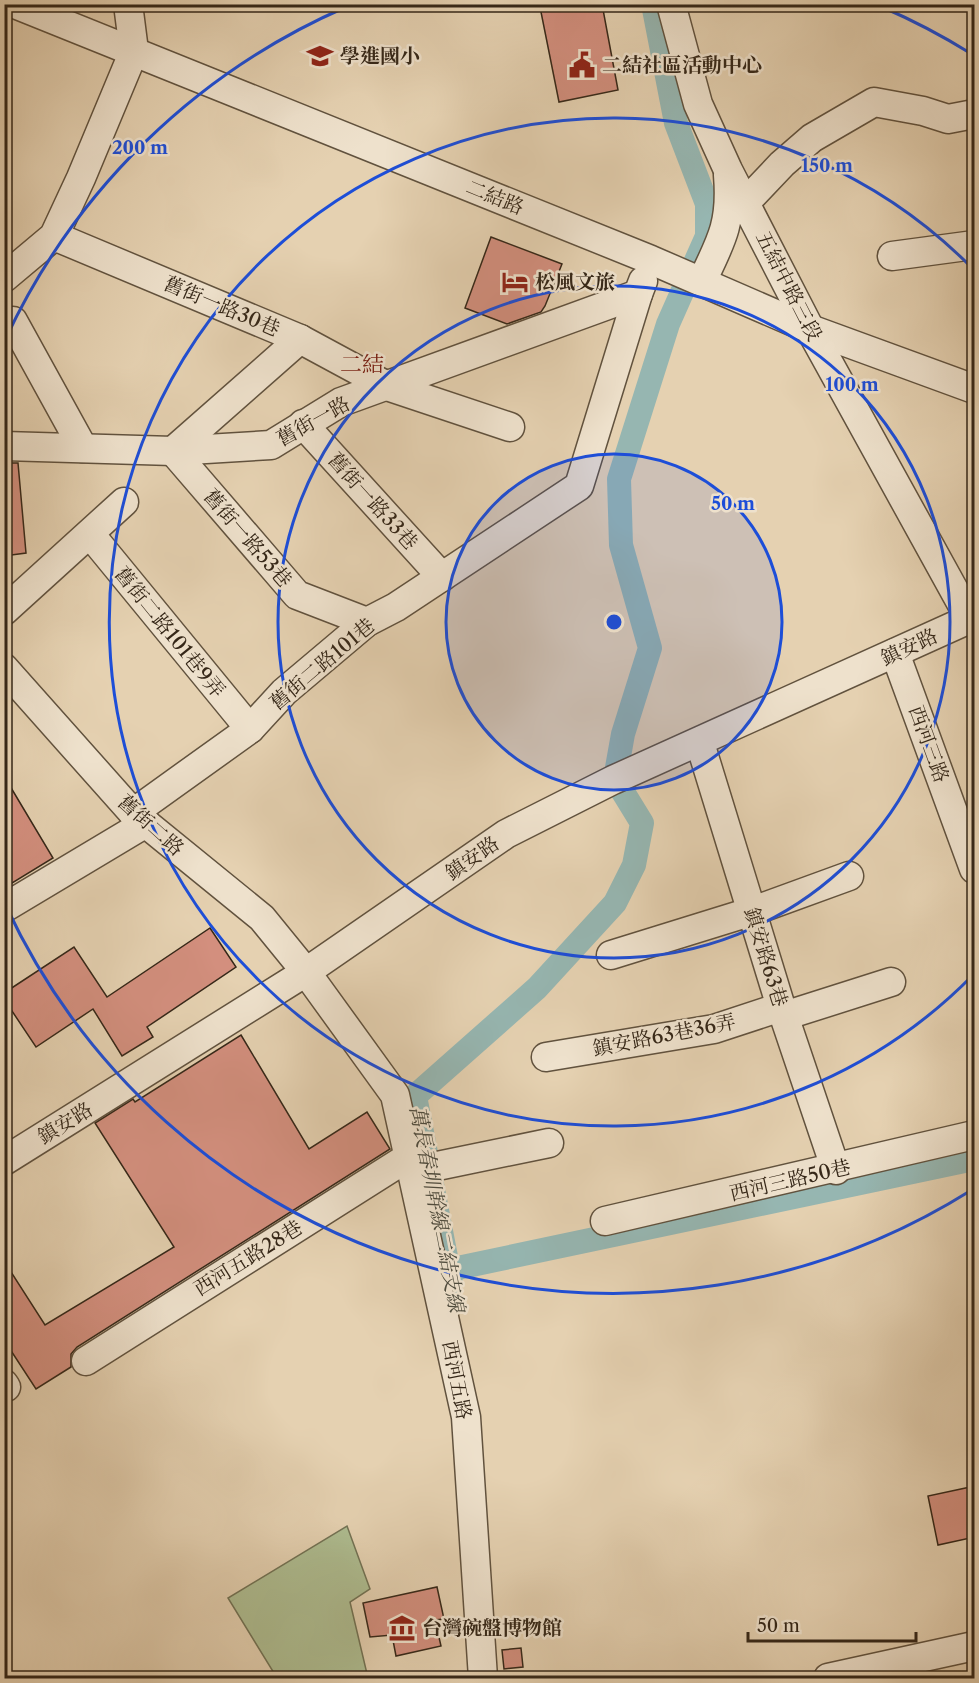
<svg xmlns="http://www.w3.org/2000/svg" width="979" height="1683" viewBox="0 0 979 1683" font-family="'Libre Caslon Text','Noto Serif TC',serif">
	<rect width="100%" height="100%" fill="#e5d1b1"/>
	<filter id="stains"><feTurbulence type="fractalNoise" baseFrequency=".00333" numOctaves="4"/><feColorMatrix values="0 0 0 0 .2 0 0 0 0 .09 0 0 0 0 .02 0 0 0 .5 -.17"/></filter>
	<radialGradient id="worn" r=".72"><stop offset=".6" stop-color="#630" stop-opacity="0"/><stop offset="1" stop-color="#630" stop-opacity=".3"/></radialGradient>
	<polygon fill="#aebd91" stroke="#727254" stroke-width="1.5" points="347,1526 370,1589 350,1602 368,1678 277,1678 228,1598"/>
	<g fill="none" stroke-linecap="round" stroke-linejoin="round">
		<g stroke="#96b6b1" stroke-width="24">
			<polyline points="448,1270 974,1159"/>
			<polyline points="451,1283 415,1096 537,988 615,903 634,865 642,823 615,779 623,734 650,648 621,545 619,479 668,324 707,236 707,204 676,123 653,4"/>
		</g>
	</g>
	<g fill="#d38f7e" stroke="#352718" stroke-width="1.5">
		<polygon points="551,4 602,4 618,90 559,102 540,7"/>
		<polygon points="491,237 562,264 545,306 541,312 507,324 465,308"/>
		<polygon points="4,463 18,463 26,553 4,556"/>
		<polygon points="4,776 53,858 4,888"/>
		<polygon points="210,928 236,967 147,1027 153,1037 122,1056 93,1009 36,1047 4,999 4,993 74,947 107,997"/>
		<polygon points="241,1035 309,1149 367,1112 390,1149 77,1347 71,1354 71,1367 36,1389 4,1340 4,1261 45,1325 174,1247 95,1123 133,1099 135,1102"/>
		<polygon points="975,1486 975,1537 938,1545 928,1496"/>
		<polygon points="437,1587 444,1619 435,1620 441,1646 396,1656 392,1635 370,1637 363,1603"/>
		<polygon points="521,1648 523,1667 504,1669 502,1650"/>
	</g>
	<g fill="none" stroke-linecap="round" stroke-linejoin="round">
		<g stroke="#61523e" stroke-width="31">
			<g id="minor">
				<polyline points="15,4 651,260 810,329 974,389"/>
				<polyline points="671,4 698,104 728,170 810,329 970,619"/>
				<polyline points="746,202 782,164 812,138 874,102 923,111 948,119 974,114"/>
				<polyline points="54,236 300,339 387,386 510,427"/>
				<polyline points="892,256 974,245"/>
				<polyline points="4,278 54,236 81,178 134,51 128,4"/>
				<path d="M702,281C722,240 732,222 728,175"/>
				<polyline points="13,321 83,448"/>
				<polyline points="300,339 173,451 297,595 367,622"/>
				<polyline points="303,424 442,577"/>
				<polyline points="4,446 173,451 271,445 341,402 638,294 643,281"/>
				<polyline points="90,534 250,729"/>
				<polyline points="4,611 124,502"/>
				<polyline points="895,653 974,869"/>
				<polyline points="4,668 133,813 262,918 306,972 395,1095 466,1417 483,1678"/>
				<polyline points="700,743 781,1007 836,1170"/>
				<polyline points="133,813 250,729 284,692 367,622 396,607 579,486 638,294"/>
				<polyline points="4,908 146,823"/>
				<polyline points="611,955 753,911 849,876"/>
				<polyline points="784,1016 891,982"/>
				<polyline points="546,1057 714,1029 781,1007"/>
				<polyline points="4,1161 306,972 506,834 613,780 974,617"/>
				<polyline points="413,1171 549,1143"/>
				<polyline points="605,1221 974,1135"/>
				<polyline points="86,1361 410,1156"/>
				<polyline points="4,1384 6,1387"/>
				<polyline points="828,1678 974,1646"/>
			</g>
		</g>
		<use href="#minor" stroke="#eee1cc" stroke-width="28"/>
	</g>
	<circle cx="614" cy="622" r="168" fill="#1d4ed8" fill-opacity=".12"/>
	<g fill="none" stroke="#1d4ed8" stroke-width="3">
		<circle cx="614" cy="622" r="168"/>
		<circle cx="614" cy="622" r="336"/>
		<path d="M973 975A504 504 0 1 1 973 269"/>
		<path d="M970 1191A671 671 0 0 1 6 906M6 338A671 671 0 0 1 346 7M882 7A671 671 0 0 1 970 53"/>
	</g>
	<defs>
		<g id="school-bare" transform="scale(2.07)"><path d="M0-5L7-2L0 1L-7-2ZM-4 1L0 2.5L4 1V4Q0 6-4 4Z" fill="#8f2418" stroke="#eee1cc" stroke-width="2.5" paint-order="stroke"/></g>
		<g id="civic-bare" transform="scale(2.07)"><path d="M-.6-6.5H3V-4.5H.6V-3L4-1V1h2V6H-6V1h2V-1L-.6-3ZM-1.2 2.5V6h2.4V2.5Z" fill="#8f2418" stroke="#eee1cc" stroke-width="2.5" paint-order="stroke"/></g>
		<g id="hotel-bare" transform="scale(2.07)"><path d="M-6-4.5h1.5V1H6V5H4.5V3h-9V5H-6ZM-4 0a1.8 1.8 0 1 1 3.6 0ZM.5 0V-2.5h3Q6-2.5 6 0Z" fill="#8f2418" stroke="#eee1cc" stroke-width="2.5" paint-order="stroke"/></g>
		<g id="museum-bare" transform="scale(2.07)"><path d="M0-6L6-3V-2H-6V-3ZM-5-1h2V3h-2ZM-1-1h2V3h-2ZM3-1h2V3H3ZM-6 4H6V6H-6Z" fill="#8f2418" stroke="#eee1cc" stroke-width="2.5" paint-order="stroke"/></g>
	</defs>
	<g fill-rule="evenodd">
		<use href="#school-bare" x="320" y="56"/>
		<use href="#civic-bare" x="582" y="65"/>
		<use href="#hotel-bare" x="515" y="282"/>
		<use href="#museum-bare" x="402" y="1628"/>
	</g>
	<g text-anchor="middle" stroke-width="5" stroke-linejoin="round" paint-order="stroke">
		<g font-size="20" font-weight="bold" fill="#352718" stroke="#eee1cc" text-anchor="start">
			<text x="340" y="63">學進國小</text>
			<text x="602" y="72">二結社區活動中心</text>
			<text x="535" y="289">松風文旅</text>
			<text x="422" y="1635">台灣碗盤博物館</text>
		</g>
		<g font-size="20" fill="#352718" stroke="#eee1cc">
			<text transform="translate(495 197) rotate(22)" y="7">二結路</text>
			<text transform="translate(789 286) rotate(63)" y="7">五結中路三段</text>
			<text transform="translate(222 306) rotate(23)" y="7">舊街一路30巷</text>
			<text transform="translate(313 421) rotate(-29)" y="7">舊街一路</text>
			<text transform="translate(373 501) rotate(48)" y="7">舊街一路33巷</text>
			<text transform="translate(248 538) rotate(49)" y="7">舊街一路53巷</text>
			<text transform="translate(170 632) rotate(51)" y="7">舊街二路101巷9弄</text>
			<text transform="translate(909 647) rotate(-25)" y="7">鎮安路</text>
			<text transform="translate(322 664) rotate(-40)" y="7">舊街二路101巷</text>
			<text transform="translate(929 744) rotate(70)" y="7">西河三路</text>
			<text transform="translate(151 825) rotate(42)" y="7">舊街二路</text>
			<text transform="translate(472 858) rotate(-35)" y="7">鎮安路</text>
			<text transform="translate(766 957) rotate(73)" y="7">鎮安路63巷</text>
			<text transform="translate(664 1035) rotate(-11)" y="7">鎮安路63巷36弄</text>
			<text transform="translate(65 1123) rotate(-32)" y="7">鎮安路</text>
			<text transform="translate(790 1180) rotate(-13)" y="7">西河三路50巷</text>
			<text transform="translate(248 1258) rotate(-32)" y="7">西河五路28巷</text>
			<text transform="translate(457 1380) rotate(79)" y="7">西河五路</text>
		</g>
		<g font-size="21" font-style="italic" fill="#4d4b3e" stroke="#eee1cc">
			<text transform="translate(437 1209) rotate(79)" y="7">萬長春圳幹線二結支線</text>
		</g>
		<g font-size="22" fill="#7a1f14" stroke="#eee1cc">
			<text x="362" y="372">二結</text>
		</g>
	</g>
	<circle cx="614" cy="622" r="9" fill="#1d4ed8" stroke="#eee1cc" stroke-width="3"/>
	<g font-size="18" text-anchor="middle" font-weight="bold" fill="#1d4ed8" stroke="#eee1cc" stroke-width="5" stroke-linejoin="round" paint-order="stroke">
		<text x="140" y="154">200 m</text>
		<text x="827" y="172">150 m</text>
		<text x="852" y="391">100 m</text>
		<text x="733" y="510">50 m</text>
	</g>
	<rect width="979" height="1683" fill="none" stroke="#e5d1b1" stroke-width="24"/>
	<rect x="6" y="6" width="967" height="1671" fill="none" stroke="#352718" stroke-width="3"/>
	<rect x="12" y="12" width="955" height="1659" fill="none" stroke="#352718" stroke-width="1.5"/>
	<path d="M748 1632v9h168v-9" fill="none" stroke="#352718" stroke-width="3"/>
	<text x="757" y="1632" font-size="18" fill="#352718" stroke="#eee1cc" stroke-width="4.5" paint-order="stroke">50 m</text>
	<rect width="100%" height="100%" filter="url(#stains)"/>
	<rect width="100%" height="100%" fill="url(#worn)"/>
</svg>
